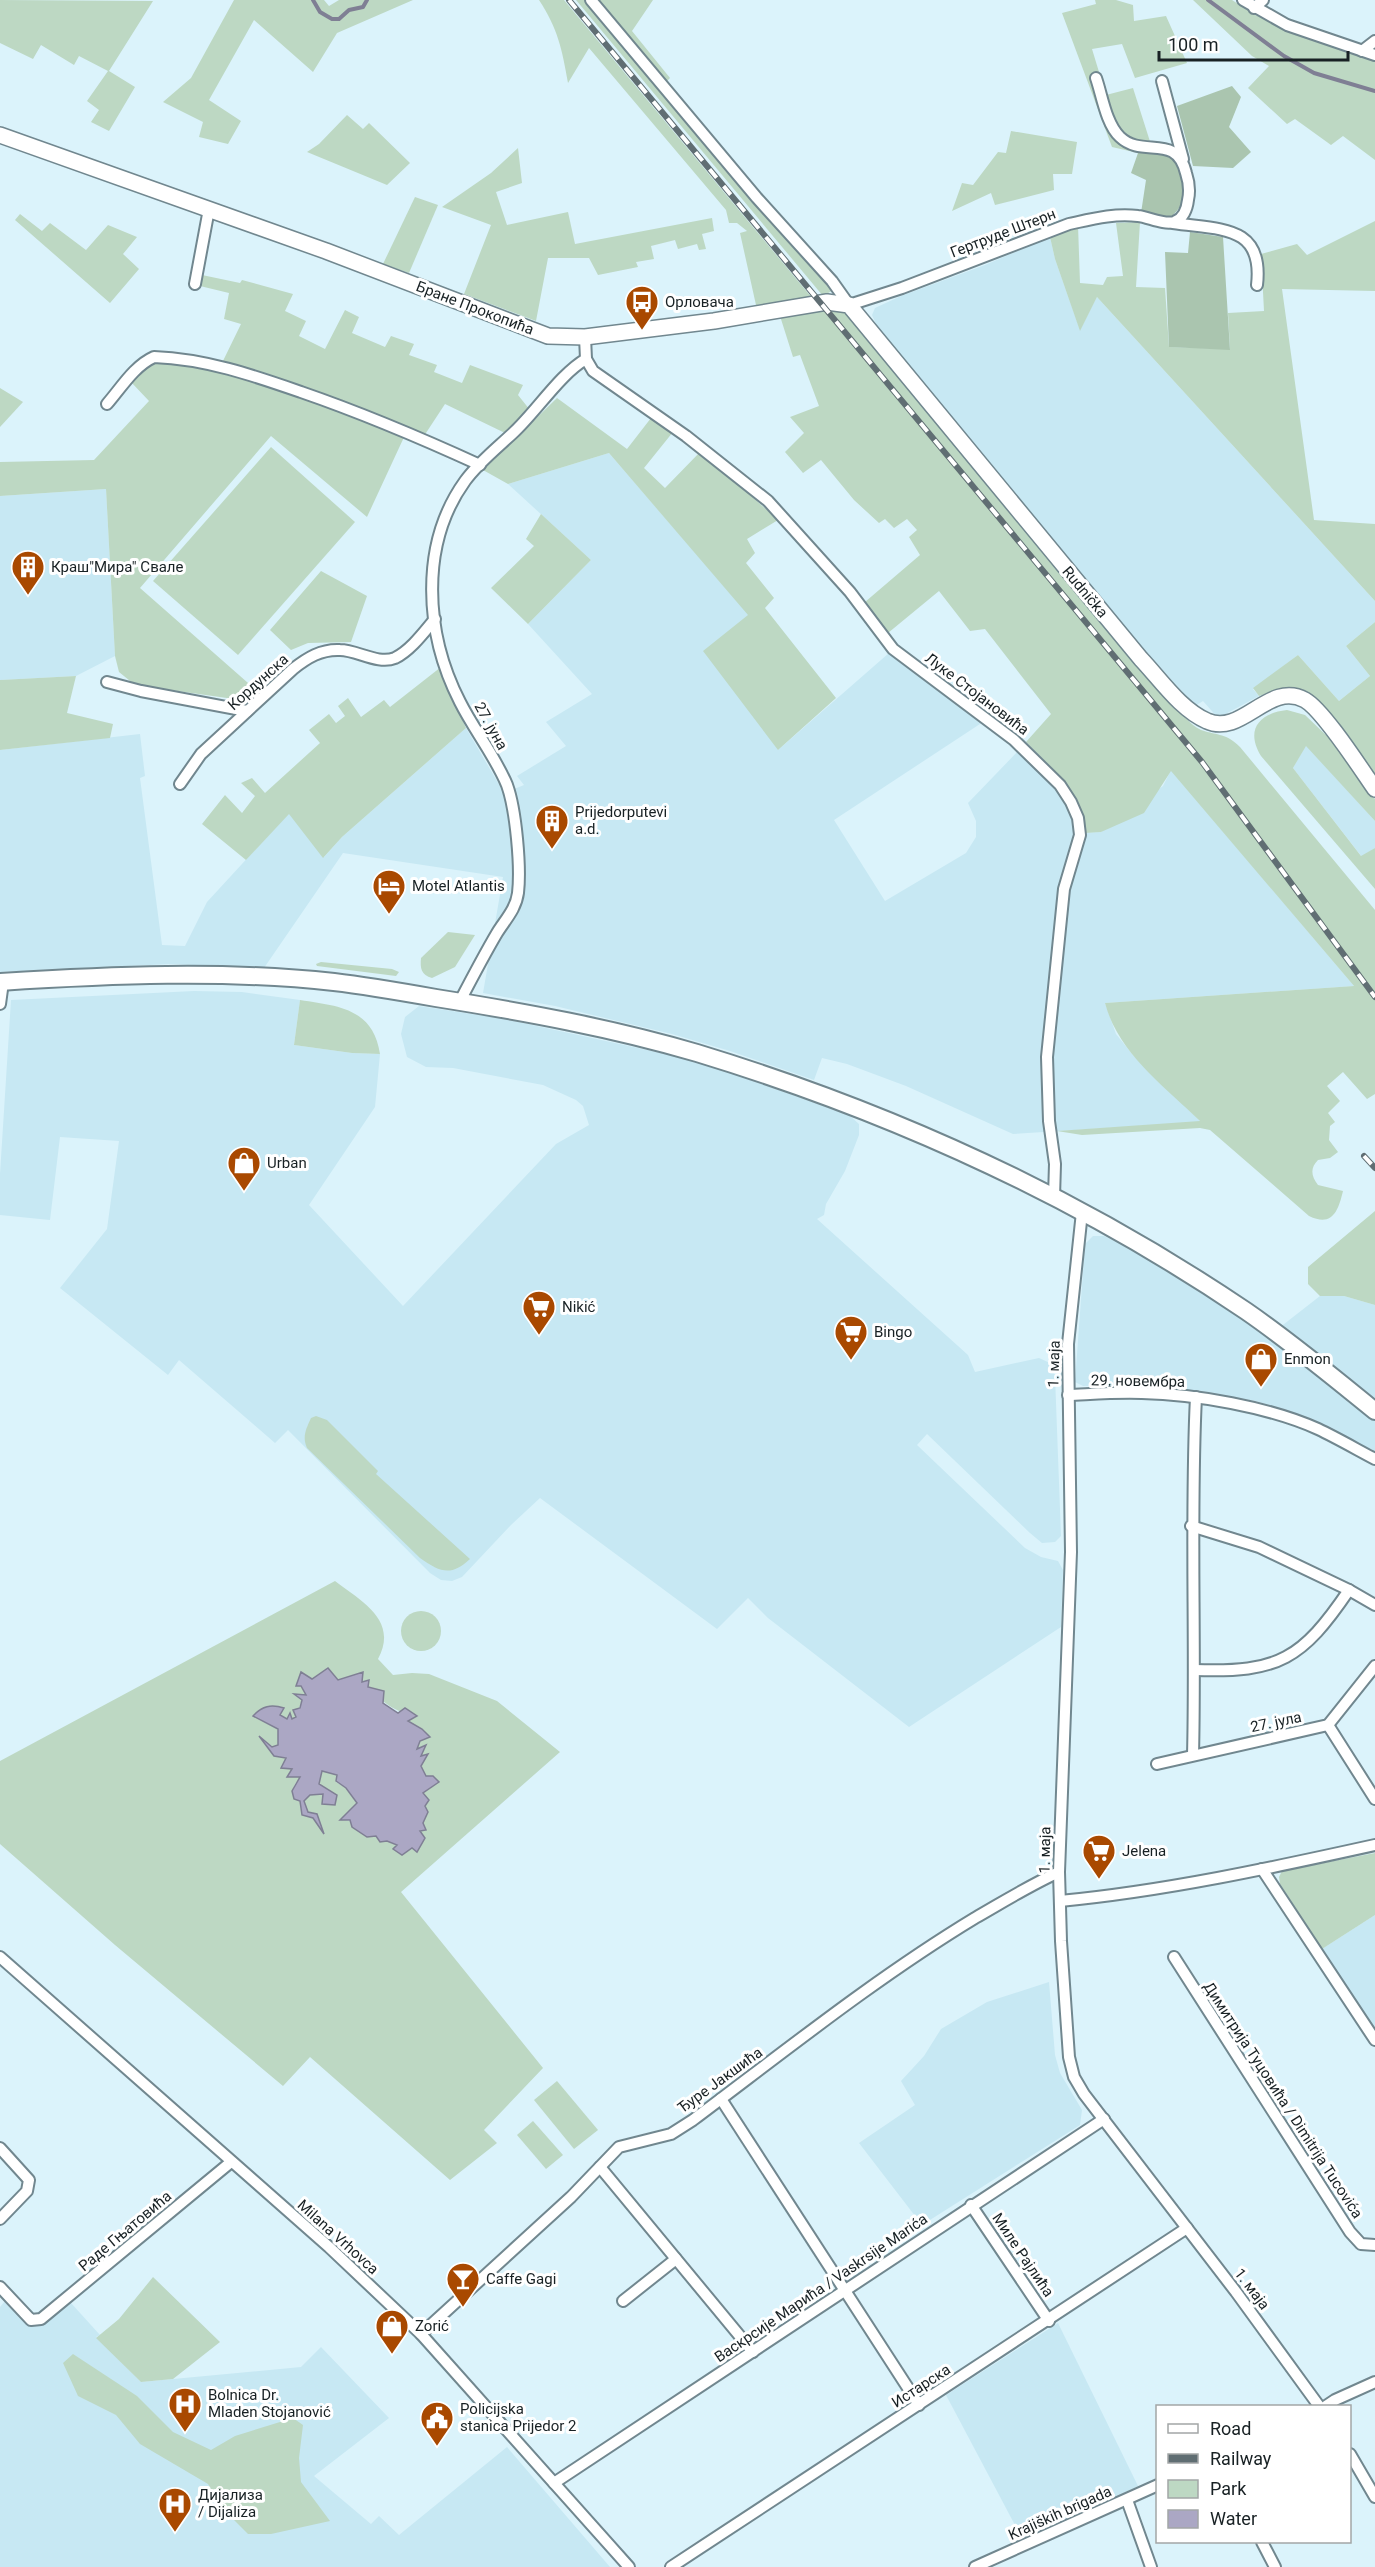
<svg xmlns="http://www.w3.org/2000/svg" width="1375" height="2567" viewBox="0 0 1375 2567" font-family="Roboto,sans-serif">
	<rect width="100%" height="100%" fill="#dbf3fb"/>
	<g fill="#c7e8f3">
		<polygon points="1050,237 1055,259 1080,330 1097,297 1375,601 1375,622 1346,646 1370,676 1339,701 1298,655 1253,689 1259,696 1218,718 1203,701 1195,706 1111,613 880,333 872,315 875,308 901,296 985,265"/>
		<polygon points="609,453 749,615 778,750 889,653 983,722 834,820 885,901 966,853 976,837 976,821 968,803 1020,749 1048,778 1068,808 1076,824 1076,833 1101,832 1163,786 1171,770 1354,986 1105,1003 1116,1034 1133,1055 1201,1122 1013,1134 906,1086 847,1064 822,1058 814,1080 730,1051 672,1034 555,1006 483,993 503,877 343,853 264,968 171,964 0,972 0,750 140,734 145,776 140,778 162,945 185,946 207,902 289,813 324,857 342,837 466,728 504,793 524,785 517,776 566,746 546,722 592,694 528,624 591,560 508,484"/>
		<polygon points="106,489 115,656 76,676 0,680 0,496"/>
		<polygon points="1306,745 1375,821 1375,848 1362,857 1293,768"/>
		<polygon points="194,991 242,992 300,1000 294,1045 352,1053 380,1054 375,1107 309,1205 403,1306 556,1144 589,1125 583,1106 576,1100 543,1085 453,1068 426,1067 407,1057 401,1034 405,1017 419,1006 505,1019 698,1061 849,1115 859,1124 859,1135 845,1171 826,1204 824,1215 817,1219 968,1355 975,1372 1039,1358 1052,1364 1055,1376 1061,1536 1055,1542 1042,1543 1030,1533 927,1434 917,1445 1025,1548 1041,1557 1058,1561 1063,1570 1061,1627 909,1727 768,1618 748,1598 717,1629 540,1498 511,1525 462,1577 452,1581 441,1580 430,1573 288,1430 275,1443 179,1360 168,1375 60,1288 107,1229 119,1141 60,1137 50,1220 0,1215 0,1174 11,1000"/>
		<polygon points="1093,1236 1104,1236 1122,1244 1192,1287 1201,1275 1279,1328 1320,1296 1344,1296 1375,1305 1375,1451 1294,1413 1256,1401 1176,1388 1136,1385 1083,1386 1075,1382 1085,1244"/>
		<polygon points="1375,1915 1375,2029 1322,1949"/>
		<polygon points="1049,1982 1055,2055 1060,2073 1082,2110 1080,2125 922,2225 859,2143 915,2105 901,2081 924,2056 941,2029 987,2002"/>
		<polygon points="5,2301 27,2322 48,2319 71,2303 100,2335 96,2337 141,2382 301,2367 321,2347 389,2418 314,2476 371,2524 379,2516 399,2535 507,2447 610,2567 0,2567 0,2307"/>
		<polygon points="1058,2323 1138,2486 1024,2542 946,2395"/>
	</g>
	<g fill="#bdd8c3" fill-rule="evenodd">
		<polygon points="0,0 153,1 109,71 135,87 109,131 91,122 99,110 87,101 108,71 79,56 74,65 41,45 33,59 0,43"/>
		<polygon points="234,0 324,0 329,6 339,0 413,0 337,33 313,72 254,20 209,100 241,121 228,144 199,137 203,122 163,102 191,78"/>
		<path d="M539,0H564L813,299L756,305L740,233L747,231L737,223H729L726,210L589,48L568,83C562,49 558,29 539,0Z"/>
		<polygon points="576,0 584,0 768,219 808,257 835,289 823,296"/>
		<polygon points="597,0 653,0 632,31 670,78 665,83"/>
		<polygon points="1095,0 1116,0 1133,5 1134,21 1166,16 1187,63 1135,78 1122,44 1092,49 1106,95 1133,88 1153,151 1138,153 1112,147 1062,13 1096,4"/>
		<polygon points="1193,0 1232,0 1255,15 1375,60 1375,160 1343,136 1331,145 1295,119 1287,124 1248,88 1269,66 1252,56"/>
		<polygon points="347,115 363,129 369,123 410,163 387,185 307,152 319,144"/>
		<polygon points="1011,131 1077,142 1072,174 1053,174 1054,190 995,205 991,193 952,211 962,183 973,185 998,152 1006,153"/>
		<polygon points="518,148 522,183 496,192 507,225 568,212 575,244 712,218 714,231 702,234 706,249 699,250 697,244 678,249 675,240 651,246 654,259 636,262 638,267 598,275 589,258 548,258 536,321 464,294 491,225 442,207 491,173"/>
		<polygon points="415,197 438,205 409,273 383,264"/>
		<polygon points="20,214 42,231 50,223 86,250 108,225 137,237 123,254 139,269 110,303 15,220"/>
		<polygon points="1375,221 1375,291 1282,289 1314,520 1375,524 1375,601 1097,297 1080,331 1055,259 1050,237 1078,225 1080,283 1103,285 1107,277 1123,276 1116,223 1140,222 1136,287 1165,288 1169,347 1230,349 1228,313 1264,311 1261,254 1297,244 1307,255"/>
		<polygon points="202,275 240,283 242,280 293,294 285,311 306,321 299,336 325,349 345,310 359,317 352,333 385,347 391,336 414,344 409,355 437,365 434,372 462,383 470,365 523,385 518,395 530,410 505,433 445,404 424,436 222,363 241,324 224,319 229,293 200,286"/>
		<path d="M840,308L852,317L1173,703C1181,712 1190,725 1201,730C1219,736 1226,733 1240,747L1375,910V1094L1367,1099L1343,1072L1327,1086L1340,1101L1328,1113L1335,1122L1330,1126L1329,1140L1338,1152L1330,1158L1318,1160C1310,1168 1311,1176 1318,1185L1343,1191C1338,1212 1332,1227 1309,1216L1210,1130L1200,1128L1082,1135L1057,1131L1200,1121C1165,1087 1118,1053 1105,1003L1354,986L1171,771L1144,813L1101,832L1085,833L1078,801L1062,778L1026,742L1051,714L985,629L970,631L939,591L888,633L865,602L920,555L909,537L917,530L907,519L894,528L885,519L879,523L854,500L821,460L803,473L785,452L804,433L790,417L819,406L800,355L793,357L780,316Z"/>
		<path d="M158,360C244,369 324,405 405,435L367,517L271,436L140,588L257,691L248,701L135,685L119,672L115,656L106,489L0,496V462L94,460L149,401L131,382L146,366Z"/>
		<polygon points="0,388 23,402 0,427"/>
		<polygon points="557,398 627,449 651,418 673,432 644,468 665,488 701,451 778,520 747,539 755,553 746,563 774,598 765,608 836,698 778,750 703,651 748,615 609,453 508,484 483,470"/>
		<polygon points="271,447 355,522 238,655 153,581"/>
		<polygon points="541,514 591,560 528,624 491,588 534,546 526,539"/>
		<polygon points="321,571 367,596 351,642 308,643 291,650 270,630"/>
		<polygon points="1375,622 1375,778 1300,691 1287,687 1259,696 1253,688 1298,655 1339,701 1370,676 1346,646"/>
		<polygon points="441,667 448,689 466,728 342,837 323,858 289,814 246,860 202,824 225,795 242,813 255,796 241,783 252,778 265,793 320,743 309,730 329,714 336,723 345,716 338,706 348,698 361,717 384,700 390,707"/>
		<polygon points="76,676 67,713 113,724 110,738 0,750 0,680"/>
		<path d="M1287,710L1305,715L1328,737L1375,799V821L1306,746L1293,768L1361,856L1375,848V889L1261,756C1245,730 1259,713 1287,710Z"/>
		<path d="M448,932L475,935L455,967L432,978C421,975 420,968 421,958Z"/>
		<polygon points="321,962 392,969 399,972 396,976 317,966 316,964"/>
		<path d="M300,1000C338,1006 373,1008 380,1054L352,1053L294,1045Z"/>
		<polygon points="1375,1211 1375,1305 1344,1296 1320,1296 1308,1284 1308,1267"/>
		<path d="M316,1416L327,1420L378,1471L376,1474L470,1559C451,1577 440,1572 420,1558L307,1448C302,1437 306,1429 311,1418Z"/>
		<path d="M335,1581C361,1601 399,1620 378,1659L393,1675L412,1673L429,1674L497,1701L560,1752L401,1892L543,2068L484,2130L497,2143L450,2180L310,2057L283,2086L115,1945L0,1844V1761ZM301,1672L312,1679L369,1681L367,1687C383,1702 394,1712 416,1716L408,1721L422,1729L430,1737L420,1741L416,1749L425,1745L420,1756L427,1755L421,1766C426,1777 422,1783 423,1795C424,1807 428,1811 423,1823L426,1830L420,1831L417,1852L413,1847L393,1849L398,1846C380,1839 358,1819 341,1820L357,1804L346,1788L336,1782L337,1775L322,1771L319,1784L335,1805L323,1794L310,1795L304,1801L308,1812L317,1814L322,1830L313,1817L302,1815L300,1801L294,1799C291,1789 294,1784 301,1777H288L293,1769L281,1768L286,1758L261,1738L273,1747L278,1745V1729L266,1723L284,1709L279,1715L287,1719L291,1715L292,1719L296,1717L302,1700L295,1695H307L301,1686H297Z"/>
		<circle cx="421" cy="1631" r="20"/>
		<polygon points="1375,1853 1375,1915 1322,1949 1280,1884 1279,1877 1282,1871"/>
		<polygon points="557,2081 598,2130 574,2149 534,2100"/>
		<polygon points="533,2121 563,2155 546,2169 517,2135"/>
		<polygon points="153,2277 220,2342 173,2379 141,2382 96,2338 119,2319"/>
		<polygon points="73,2354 137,2396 173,2432 211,2450 235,2436 293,2418 303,2425 299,2458 301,2482 330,2521 271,2534 248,2534 222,2508 208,2484 140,2444 116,2415 78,2396 63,2363"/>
	</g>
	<g fill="#aac5af">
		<polygon points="1232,86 1241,97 1229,127 1251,152 1233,168 1193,166 1177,106"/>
		<path d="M1153,151L1177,160C1187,182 1189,205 1168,219L1141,213L1146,180L1131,173L1138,153Z"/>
		<polygon points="1190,232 1223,237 1230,350 1169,347 1165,252 1188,253"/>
	</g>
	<path fill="#aba7c4" stroke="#7f7f94" stroke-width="1.5" d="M328,1668L338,1680L363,1672L362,1682L369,1680L368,1687L384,1691L383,1703L398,1713L405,1708L417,1716L408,1721L422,1729L430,1737L420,1741L417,1749L426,1745L421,1756L428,1754L421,1766L426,1776H433L439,1782L423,1793L429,1800L425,1806L428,1812L423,1823L426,1830L420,1831L425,1838L417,1852L412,1848L402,1855L393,1849L397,1845L387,1841L380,1842L376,1836L367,1837L352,1827L350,1820H340L357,1803L346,1788L336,1781L337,1775L322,1771L319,1784L337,1795L335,1805L322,1804L323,1794L310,1795L304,1801L308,1812L317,1814L324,1834L313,1818L302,1815L300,1801L294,1799L292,1791L300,1777H287L292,1769L281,1768L286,1758L274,1756L259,1736L272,1747L278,1745V1729L253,1716C262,1706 271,1704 284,1708L280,1715L287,1719L290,1713L292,1719L296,1717L293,1710L300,1708L302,1700L294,1694L306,1695L301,1686H296L301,1672L312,1679Z"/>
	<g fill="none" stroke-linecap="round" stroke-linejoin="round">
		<g stroke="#7f7f94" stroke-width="4">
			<polyline points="313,0 320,12 332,19 339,19 349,10 363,7 367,0"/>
			<polyline points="1208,0 1284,56 1314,73 1375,91"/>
		</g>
		<g stroke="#71878f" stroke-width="14">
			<g id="street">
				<path d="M591,0L757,198L832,281L849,305L902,288L1069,224C1092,219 1114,213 1138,216C1148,217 1164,225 1174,222C1183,219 1187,209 1188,200C1190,191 1189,182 1186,173C1176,132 1143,159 1120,137C1106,124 1102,95 1096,78"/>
				<polyline points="1243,0 1287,25 1375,55"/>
				<polyline points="1254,8 1263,0"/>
				<polyline points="1362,51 1375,41"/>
				<polyline points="1162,81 1183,159"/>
				<path d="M1173,223C1219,230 1264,224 1257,285"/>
				<polyline points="195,284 209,209"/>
				<polyline points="585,337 586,359 593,371 686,436 768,501 850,592 893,649 1014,740 1060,785 1071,802 1078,818 1080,835 1064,889 1047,1057 1049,1121 1055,1164 1054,1197"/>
				<path d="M107,404C121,388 134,366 154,357C206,359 252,375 301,392C362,413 421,438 480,465"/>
				<polyline points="107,682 141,691 247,711"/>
				<path d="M180,784L201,754L293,669C307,658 321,649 340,650C357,650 378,665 395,658C411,650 424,632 435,619"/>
				<path d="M460,1001C472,978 484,955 497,933C505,920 516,909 518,893C521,867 516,810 507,785C495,756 474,730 460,702C425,634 419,545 465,481C478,463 497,448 513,433C536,412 560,374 586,359"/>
				<polyline points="0,1004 3,982"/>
				<polyline points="1082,1212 1068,1344 1071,1552 1059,1872 1061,1941 1069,2057 1074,2077 1084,2094 1236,2292 1319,2406"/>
				<path d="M1068,1395C1092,1394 1117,1392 1142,1393C1195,1394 1269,1407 1318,1429C1337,1438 1356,1449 1375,1459"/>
				<polyline points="1191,1526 1259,1547 1349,1590 1375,1605"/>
				<path d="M1195,1670C1279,1673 1302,1659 1349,1590"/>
				<polyline points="1328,1725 1375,1799"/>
				<path d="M1193,1755C1196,1636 1190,1517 1196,1397"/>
				<polyline points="1157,1764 1328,1725 1375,1666"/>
				<polyline points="1262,1869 1375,2040"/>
				<path d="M1060,1901C1165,1891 1271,1868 1375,1845"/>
				<polyline points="0,1957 329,2247 421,2334 629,2567"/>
				<polyline points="1174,1957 1350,2232 1361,2244 1375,2245"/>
				<polyline points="721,2099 919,2405"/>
				<polyline points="0,2148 29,2180 27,2191 0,2219"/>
				<polyline points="600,2167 753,2352"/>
				<polyline points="971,2205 1049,2321"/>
				<polyline points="0,2287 31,2320 41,2319 231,2162"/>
				<polyline points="623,2301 676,2259"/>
				<path d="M421,2334L571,2197L619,2147L671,2134L693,2120C785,2051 876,1978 975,1918C1003,1902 1030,1885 1059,1872"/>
				<polyline points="1326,2406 1335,2400 1375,2382"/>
				<polyline points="1350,2454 1375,2497"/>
				<polyline points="554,2483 1104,2119"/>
				<polyline points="1127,2500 1151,2567"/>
				<polyline points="1262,2542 1275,2567"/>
				<polyline points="671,2567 1187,2228"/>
				<polyline points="975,2567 1158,2485"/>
			</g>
		</g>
		<g stroke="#71878f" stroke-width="18">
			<path id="secondary" d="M0,135L326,251L548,336L585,337L714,321L827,302L849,305L1141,659C1160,679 1181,710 1207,721C1242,737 1269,680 1305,700C1323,710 1361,769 1375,789"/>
		</g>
		<g stroke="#71878f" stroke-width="20">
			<path id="primary" d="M0,982C110,975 224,970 334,982C368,986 402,992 436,998C524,1012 612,1028 697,1053C891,1112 1079,1198 1246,1311C1291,1342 1333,1377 1375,1411"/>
		</g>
		<use href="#street" stroke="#fff" stroke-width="10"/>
		<use href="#secondary" stroke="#fff" stroke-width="15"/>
		<use href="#primary" stroke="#fff" stroke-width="16"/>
		<g stroke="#606e73" stroke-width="6">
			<g id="rail">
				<polyline points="569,0 1202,762 1375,997"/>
				<polyline points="1364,1156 1375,1168"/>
			</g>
		</g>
		<use href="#rail" stroke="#fff" stroke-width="4" stroke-dasharray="11" stroke-linecap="butt"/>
	</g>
	<defs>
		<g id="bus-pin" transform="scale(1.725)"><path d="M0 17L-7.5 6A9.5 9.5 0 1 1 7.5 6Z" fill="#a94900" stroke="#fff"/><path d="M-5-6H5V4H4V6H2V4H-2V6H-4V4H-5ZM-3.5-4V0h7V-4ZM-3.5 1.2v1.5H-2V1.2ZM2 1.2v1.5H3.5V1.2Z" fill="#fff"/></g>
		<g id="building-pin" transform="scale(1.725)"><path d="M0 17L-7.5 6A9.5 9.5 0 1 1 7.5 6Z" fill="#a94900" stroke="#fff"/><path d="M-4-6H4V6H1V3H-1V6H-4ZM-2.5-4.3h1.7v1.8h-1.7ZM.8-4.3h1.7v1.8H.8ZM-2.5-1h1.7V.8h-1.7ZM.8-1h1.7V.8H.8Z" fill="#fff"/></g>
		<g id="hotel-pin" transform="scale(1.725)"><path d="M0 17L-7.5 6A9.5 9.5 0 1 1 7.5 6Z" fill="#a94900" stroke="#fff"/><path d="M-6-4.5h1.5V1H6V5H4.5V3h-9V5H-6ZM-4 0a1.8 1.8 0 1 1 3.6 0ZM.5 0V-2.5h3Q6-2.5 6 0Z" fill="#fff"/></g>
		<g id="shop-pin" transform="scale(1.725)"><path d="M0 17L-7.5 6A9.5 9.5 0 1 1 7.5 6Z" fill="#a94900" stroke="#fff"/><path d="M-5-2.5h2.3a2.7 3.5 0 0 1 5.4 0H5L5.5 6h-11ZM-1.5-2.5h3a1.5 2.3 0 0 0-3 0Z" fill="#fff"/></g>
		<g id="supermarket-pin" transform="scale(1.725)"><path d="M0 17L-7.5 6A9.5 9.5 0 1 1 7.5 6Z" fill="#a94900" stroke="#fff"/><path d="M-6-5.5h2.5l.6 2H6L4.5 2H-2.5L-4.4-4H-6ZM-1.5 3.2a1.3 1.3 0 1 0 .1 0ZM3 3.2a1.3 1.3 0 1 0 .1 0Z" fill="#fff"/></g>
		<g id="bar-pin" transform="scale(1.725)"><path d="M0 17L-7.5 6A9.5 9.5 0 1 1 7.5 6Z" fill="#a94900" stroke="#fff"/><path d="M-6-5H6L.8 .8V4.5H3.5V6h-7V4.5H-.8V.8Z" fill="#fff"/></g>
		<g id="hospital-pin" transform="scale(1.725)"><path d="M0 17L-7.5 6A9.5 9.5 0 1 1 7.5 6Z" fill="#a94900" stroke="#fff"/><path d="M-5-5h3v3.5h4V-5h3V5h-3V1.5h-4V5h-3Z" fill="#fff"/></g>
		<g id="civic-pin" transform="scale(1.725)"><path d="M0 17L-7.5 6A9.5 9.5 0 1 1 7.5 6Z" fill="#a94900" stroke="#fff"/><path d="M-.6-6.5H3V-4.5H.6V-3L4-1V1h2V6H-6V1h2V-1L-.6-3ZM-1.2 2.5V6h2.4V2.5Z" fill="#fff"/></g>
	</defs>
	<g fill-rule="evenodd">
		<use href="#bus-pin" x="642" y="302"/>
		<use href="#building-pin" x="28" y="567"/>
		<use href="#building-pin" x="552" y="821"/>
		<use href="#hotel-pin" x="389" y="886"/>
		<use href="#shop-pin" x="244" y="1163"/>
		<use href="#supermarket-pin" x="539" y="1307"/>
		<use href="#supermarket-pin" x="851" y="1332"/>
		<use href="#shop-pin" x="1261" y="1359"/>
		<use href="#supermarket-pin" x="1099" y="1851"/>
		<use href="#bar-pin" x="463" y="2279"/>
		<use href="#shop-pin" x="392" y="2326"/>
		<use href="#hospital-pin" x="185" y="2404"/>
		<use href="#civic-pin" x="437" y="2418"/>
		<use href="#hospital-pin" x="175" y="2504"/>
	</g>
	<g text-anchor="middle" stroke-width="6" stroke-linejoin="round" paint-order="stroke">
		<g font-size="15" fill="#182124" stroke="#fff">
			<text transform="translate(1003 233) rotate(-21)" y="5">Гертруде Штерн</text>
			<text transform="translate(475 308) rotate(21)" y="5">Бране Прокопића</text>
			<text transform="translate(1085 592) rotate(50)" y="5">Rudnička</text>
			<text transform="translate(258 682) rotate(-42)" y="5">Кордунска</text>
			<text transform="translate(977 694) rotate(37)" y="5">Луке Стојановића</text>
			<text transform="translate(491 726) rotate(61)" y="5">27. јуна</text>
			<text transform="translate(1054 1364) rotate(-88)" y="5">1. маја</text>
			<text transform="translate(1138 1381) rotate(1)" y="5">29. новембра</text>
			<text transform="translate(1276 1722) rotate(-12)" y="5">27. јула</text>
			<text transform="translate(1045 1850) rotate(-89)" y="5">1. маја</text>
			<text transform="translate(720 2080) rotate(-36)" y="5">Ђуре Јакшића</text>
			<text transform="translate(1283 2100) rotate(57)" y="5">Димитрија Туцовића / Dimitrija Tucovića</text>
			<text transform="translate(125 2231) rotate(-40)" y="5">Раде Гњатовића</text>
			<text transform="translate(338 2237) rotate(42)" y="5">Milana Vrhovca</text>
			<text transform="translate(1023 2255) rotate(56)" y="5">Миле Рајлића</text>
			<text transform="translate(821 2288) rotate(-34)" y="5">Васкрсије Марића / Vaskrsije Marića</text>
			<text transform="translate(1252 2289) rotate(53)" y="5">1. маја</text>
			<text transform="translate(921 2386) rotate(-33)" y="5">Истарска</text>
			<text transform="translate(1060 2513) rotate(-24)" y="5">Krajiških brigada</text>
		</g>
		<g font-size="15" fill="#182124" stroke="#fff" text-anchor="start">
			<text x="665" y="307">Орловача</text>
			<text x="51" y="572">Краш"Мира" Свале</text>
			<text x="575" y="817">Prijedorputevi<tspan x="575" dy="17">a.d.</tspan></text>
			<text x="412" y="891">Motel Atlantis</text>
			<text x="267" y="1168">Urban</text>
			<text x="562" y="1312">Nikić</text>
			<text x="874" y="1337">Bingo</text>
			<text x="1284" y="1364">Enmon</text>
			<text x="1122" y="1856">Jelena</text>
			<text x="486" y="2284">Caffe Gagi</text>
			<text x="415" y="2331">Zorić</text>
			<text x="208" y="2400">Bolnica Dr.<tspan x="208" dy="17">Mladen Stojanović</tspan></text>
			<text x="460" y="2414">Policijska<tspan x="460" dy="17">stanica Prijedor 2</tspan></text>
			<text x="198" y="2500">Дијализа<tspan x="198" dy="17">/ Dijaliza</tspan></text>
		</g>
	</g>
	<rect x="1156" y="2405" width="195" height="138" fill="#ffffff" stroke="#a3a6a7" stroke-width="1.5"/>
	<rect x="1168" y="2424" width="30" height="9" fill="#ffffff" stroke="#a3a6a7" stroke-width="1.5"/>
	<text x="1210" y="2435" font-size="18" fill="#182124">Road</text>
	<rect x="1168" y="2454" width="30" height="9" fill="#606e73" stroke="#a3a6a7" stroke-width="1.5"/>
	<text x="1210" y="2465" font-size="18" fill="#182124">Railway</text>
	<rect x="1168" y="2480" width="30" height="18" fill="#bdd8c3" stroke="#a3a6a7" stroke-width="1.5"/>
	<text x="1210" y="2495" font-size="18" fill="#182124">Park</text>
	<rect x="1168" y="2510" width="30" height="18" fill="#aba7c4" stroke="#a3a6a7" stroke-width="1.5"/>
	<text x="1210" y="2525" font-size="18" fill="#182124">Water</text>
	<path d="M1159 51v9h189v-9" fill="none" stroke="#182124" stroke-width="3"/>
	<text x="1168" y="51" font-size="18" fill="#182124" stroke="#ffffff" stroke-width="4.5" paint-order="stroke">100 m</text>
</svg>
